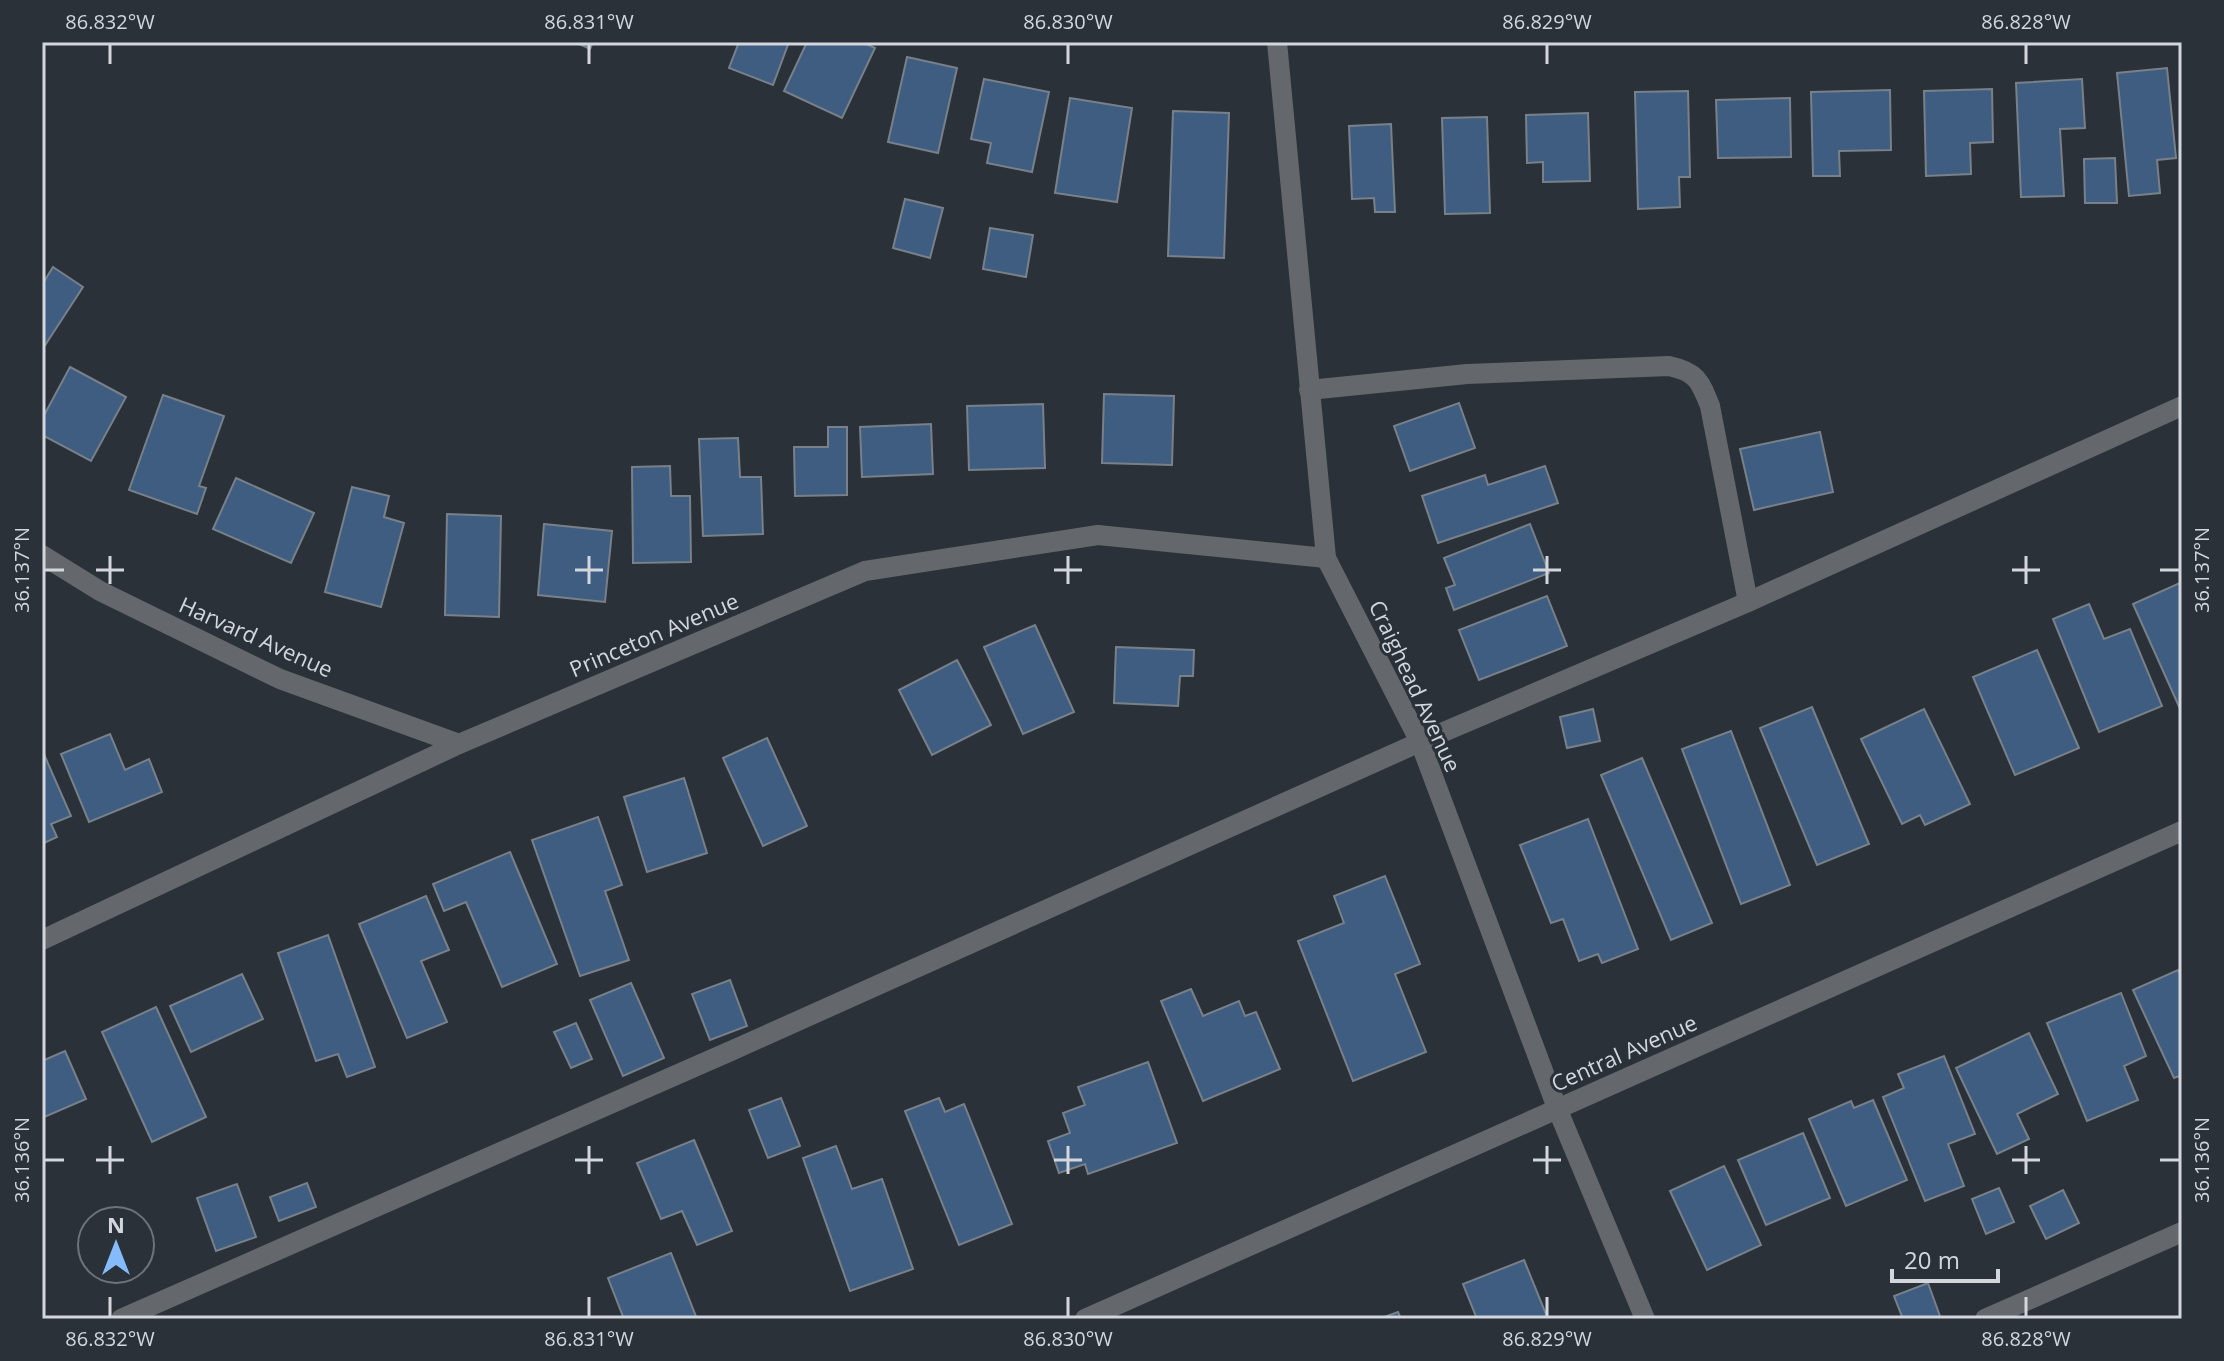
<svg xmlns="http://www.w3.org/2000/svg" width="2224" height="1361" viewBox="0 0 2224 1361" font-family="'Open Sans',sans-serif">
	<rect width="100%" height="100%" fill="#2a3138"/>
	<g fill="#3e5d80" stroke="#788089" stroke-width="2">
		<polygon points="575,42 593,42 590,49"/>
		<polygon points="739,42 789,42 773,85 729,68"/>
		<polygon points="807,42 862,42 875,48 842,118 784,91"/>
		<polygon points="907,57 957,68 938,153 888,142"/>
		<polygon points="2167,68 2176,158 2157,160 2160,193 2129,196 2117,73"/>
		<polygon points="984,79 1049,92 1032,172 987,163 991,143 971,139"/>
		<polygon points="2082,79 2085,128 2060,129 2064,196 2021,197 2016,83"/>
		<polygon points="1992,89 1993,142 1970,143 1971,174 1926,176 1924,91"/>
		<polygon points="1890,90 1891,150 1839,151 1840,176 1813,176 1811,92"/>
		<polygon points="1688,91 1690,177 1679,177 1680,207 1638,209 1635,92"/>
		<polygon points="1070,98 1132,108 1117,202 1055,193"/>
		<polygon points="1790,98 1791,157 1718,158 1716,100"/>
		<polygon points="1173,111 1229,113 1224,258 1168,256"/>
		<polygon points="1588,113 1590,181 1543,182 1543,162 1527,163 1526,115"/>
		<polygon points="1487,117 1490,213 1445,214 1442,118"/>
		<polygon points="1391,124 1395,212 1375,212 1374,198 1352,199 1349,126"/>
		<polygon points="2115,158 2117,203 2085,203 2084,159"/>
		<polygon points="905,199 943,208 930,258 893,248"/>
		<polygon points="990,228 1033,235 1026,277 983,269"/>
		<polygon points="53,267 83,287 42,350 42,285"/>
		<polygon points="70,367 126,397 91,461 42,435 42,419"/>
		<polygon points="1104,394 1174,396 1172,465 1102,463"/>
		<polygon points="163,395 224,416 199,486 206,488 197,514 129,490"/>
		<polygon points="1459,403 1475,448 1410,471 1394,426"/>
		<polygon points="1043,404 1045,468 969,470 967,406"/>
		<polygon points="931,424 933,474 862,477 860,427"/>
		<polygon points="828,427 847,427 847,495 795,496 794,447 828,447"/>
		<polygon points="1820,432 1833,492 1754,510 1740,449"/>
		<polygon points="738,438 740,477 761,477 763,534 703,536 699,439"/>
		<polygon points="670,466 671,496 690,496 691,562 633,563 632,467"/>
		<polygon points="1545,466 1558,503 1438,543 1422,496 1485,475 1488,485"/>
		<polygon points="236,478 314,513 291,563 213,529"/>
		<polygon points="352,487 389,496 384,517 404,523 381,607 325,592"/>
		<polygon points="447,514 501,516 499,617 445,615"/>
		<polygon points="544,524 612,531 605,602 538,595"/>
		<polygon points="1530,524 1549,573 1454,610 1446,588 1455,585 1444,558"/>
		<polygon points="2182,582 2182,711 2181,711 2133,604"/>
		<polygon points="1547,596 1567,646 1479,680 1459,630"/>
		<polygon points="2089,604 2104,639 2130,629 2162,706 2099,732 2053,619"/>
		<polygon points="1035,625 1074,712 1023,734 984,647"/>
		<polygon points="1116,647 1194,650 1193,676 1180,676 1178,706 1114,703"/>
		<polygon points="2037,650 2079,748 2015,775 1973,677"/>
		<polygon points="957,660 991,725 932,755 899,690"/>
		<polygon points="1812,707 1869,844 1817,865 1760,728"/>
		<polygon points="1593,709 1600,741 1567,748 1560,717"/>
		<polygon points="1924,709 1970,804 1925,825 1920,815 1902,824 1861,739"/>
		<polygon points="1731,731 1790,885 1741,904 1682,749"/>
		<polygon points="110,734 125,770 149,759 162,792 89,822 61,754"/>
		<polygon points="767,738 807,826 763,846 723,758"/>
		<polygon points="43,752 71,816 51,824 57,837 42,844"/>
		<polygon points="1642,758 1712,923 1671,940 1601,775"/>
		<polygon points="684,778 707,853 647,872 624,797"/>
		<polygon points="598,817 622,885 605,891 629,960 580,976 532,840"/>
		<polygon points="1588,819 1638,949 1602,963 1598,954 1579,961 1563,919 1551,923 1520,845"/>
		<polygon points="510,852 557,964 502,987 466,902 444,911 433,884"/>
		<polygon points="1385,876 1420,964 1395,974 1426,1052 1353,1081 1298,941 1344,923 1334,896"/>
		<polygon points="426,896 449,950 421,961 447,1022 407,1038 359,924"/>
		<polygon points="328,935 375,1067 347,1077 338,1054 316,1061 278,953"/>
		<polygon points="2178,970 2182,979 2182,1075 2174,1078 2133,990"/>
		<polygon points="242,974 263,1019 191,1052 170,1006"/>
		<polygon points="730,980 747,1026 710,1040 692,994"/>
		<polygon points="631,983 664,1058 623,1076 590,1000"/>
		<polygon points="1191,989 1203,1016 1239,1001 1245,1016 1256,1012 1280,1069 1203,1101 1161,1001"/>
		<polygon points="2121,993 2146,1056 2124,1066 2138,1100 2087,1121 2047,1023"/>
		<polygon points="156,1007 206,1117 152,1142 102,1032"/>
		<polygon points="576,1023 592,1059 571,1068 554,1032"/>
		<polygon points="2029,1033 2058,1094 2017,1114 2029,1139 1997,1154 1956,1068"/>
		<polygon points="65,1051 86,1099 42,1118 42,1061"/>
		<polygon points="1944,1056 1975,1134 1948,1144 1964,1186 1925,1201 1883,1097 1904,1088 1898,1074"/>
		<polygon points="1148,1062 1177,1143 1088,1174 1085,1164 1059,1173 1048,1141 1070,1133 1063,1113 1085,1105 1078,1087"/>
		<polygon points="781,1098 800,1146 768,1158 749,1110"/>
		<polygon points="939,1098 945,1112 964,1104 1012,1224 959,1245 905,1111"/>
		<polygon points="1873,1100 1907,1180 1846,1206 1809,1119 1851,1101 1854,1108"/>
		<polygon points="1803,1133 1830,1198 1766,1225 1738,1160"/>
		<polygon points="694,1140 732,1231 697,1245 682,1211 661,1219 637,1163"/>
		<polygon points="836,1146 852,1189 882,1179 913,1269 850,1291 803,1158"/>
		<polygon points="1724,1166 1761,1245 1707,1270 1670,1191"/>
		<polygon points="307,1183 316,1207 279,1221 270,1197"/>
		<polygon points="237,1184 256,1237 216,1251 197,1198"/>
		<polygon points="1999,1188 2014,1222 1986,1234 1972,1199"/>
		<polygon points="2063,1190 2079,1223 2046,1239 2030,1206"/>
		<polygon points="671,1253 697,1319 624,1319 608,1278"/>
		<polygon points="1524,1260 1548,1319 1477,1319 1463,1284"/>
		<polygon points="1928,1283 1941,1319 1903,1319 1894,1296"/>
		<polygon points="1398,1312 1401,1319 1379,1319"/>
	</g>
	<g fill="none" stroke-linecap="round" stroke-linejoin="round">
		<g stroke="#64676b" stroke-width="20">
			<path d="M1309,390L1467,374L1669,366C1697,372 1700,381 1710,406L1748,602"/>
			<polyline points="121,1319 733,1050 1420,742 1748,602 2182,406"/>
			<polyline points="1985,1319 2182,1232"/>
		</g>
		<g stroke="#64676b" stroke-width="20">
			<polyline points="1277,42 1326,558 1420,742 1557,1108 1645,1319"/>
			<polyline points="42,555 100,591 280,679 459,744"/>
			<polyline points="42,940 459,744 865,571 1098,535 1326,558"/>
			<polyline points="1085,1319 2182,831"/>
		</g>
	</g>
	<path fill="none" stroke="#d3d7dd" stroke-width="3" d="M110,44V64M589,44V64M1068,44V64M1547,44V64M2026,44V64M110,556V584M589,556V584M1068,556V584M1547,556V584M2026,556V584M44,570H64M96,570H124M575,570H603M1054,570H1082M1533,570H1561M2012,570H2040M2160,570H2180M110,1146V1174M589,1146V1174M1068,1146V1174M1547,1146V1174M2026,1146V1174M44,1160H64M96,1160H124M575,1160H603M1054,1160H1082M1533,1160H1561M2012,1160H2040M2160,1160H2180M110,1297V1317M589,1297V1317M1068,1297V1317M1547,1297V1317M2026,1297V1317"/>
	<g text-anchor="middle" stroke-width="6" stroke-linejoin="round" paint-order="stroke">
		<g font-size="22" fill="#d3d7dd" stroke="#2a3138">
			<text transform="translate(654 635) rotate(-23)" y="8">Princeton Avenue</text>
			<text transform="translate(256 637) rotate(24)" y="8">Harvard Avenue</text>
			<text transform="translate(1415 686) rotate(65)" y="8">Craighead Avenue</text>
			<text transform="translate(1624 1053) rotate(-24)" y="8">Central Avenue</text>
		</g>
	</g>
	<rect width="2224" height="1361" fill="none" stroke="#2a3138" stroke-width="88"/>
	<g transform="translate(116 1245)"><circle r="38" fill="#2a3138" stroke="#6e737a" stroke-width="2"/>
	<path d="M0-6L14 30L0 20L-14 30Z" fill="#85bbfb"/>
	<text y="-12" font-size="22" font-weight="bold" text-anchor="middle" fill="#d3d7dd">N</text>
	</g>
	<path d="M1892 1269v12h106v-12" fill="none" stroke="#d3d7dd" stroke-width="4"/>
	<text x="1904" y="1269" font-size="24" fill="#d3d7dd" stroke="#2a3138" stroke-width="6" paint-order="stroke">20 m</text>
	<rect x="44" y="44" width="2136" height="1273" fill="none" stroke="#d3d7dd" stroke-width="3"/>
	<g font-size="20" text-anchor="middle" fill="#d3d7dd">
		<text x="110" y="29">86.832°W</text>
		<text x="589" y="29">86.831°W</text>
		<text x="1068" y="29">86.830°W</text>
		<text x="1547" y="29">86.829°W</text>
		<text x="2026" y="29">86.828°W</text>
		<text transform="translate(22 570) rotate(-90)" y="7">36.137°N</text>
		<text transform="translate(2202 570) rotate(-90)" y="7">36.137°N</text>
		<text transform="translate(22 1160) rotate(-90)" y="7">36.136°N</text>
		<text transform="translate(2202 1160) rotate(-90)" y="7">36.136°N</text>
		<text x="110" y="1346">86.832°W</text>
		<text x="589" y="1346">86.831°W</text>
		<text x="1068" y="1346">86.830°W</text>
		<text x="1547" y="1346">86.829°W</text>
		<text x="2026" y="1346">86.828°W</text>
	</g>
</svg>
